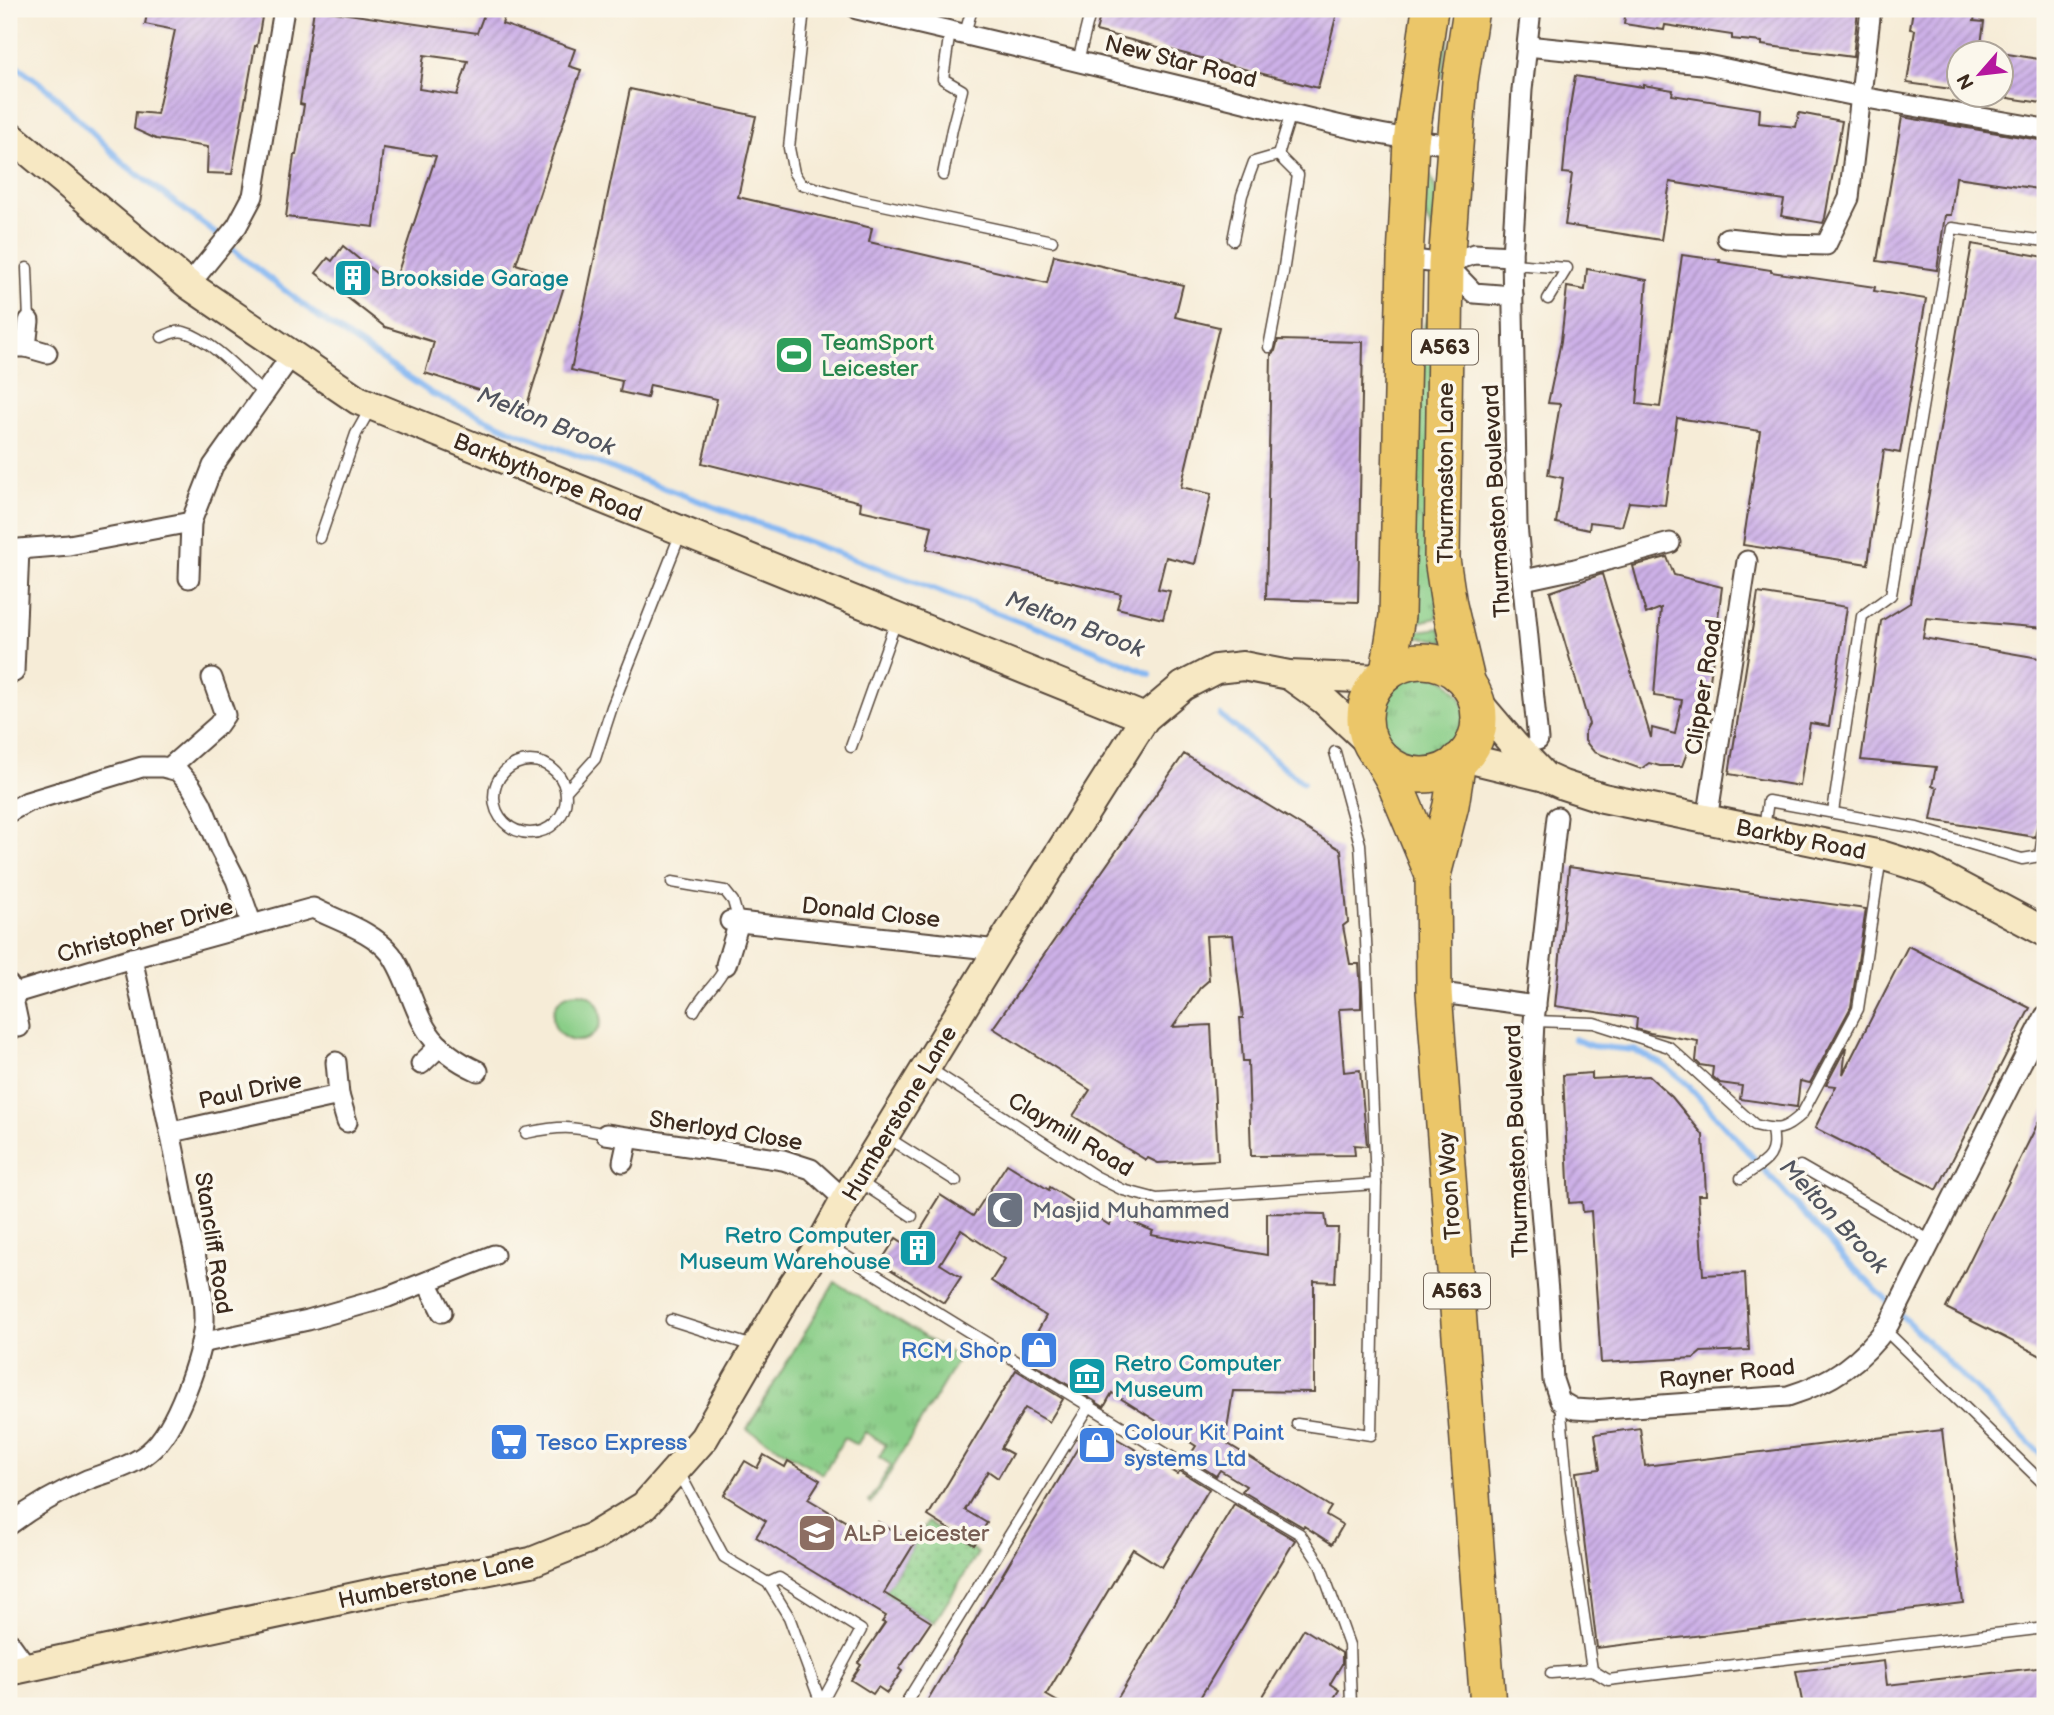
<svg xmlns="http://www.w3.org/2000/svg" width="2054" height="1715" viewBox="0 0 2054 1715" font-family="'Balsamiq Sans',sans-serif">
	<defs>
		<pattern id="grass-tufts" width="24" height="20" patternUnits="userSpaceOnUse" patternTransform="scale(1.75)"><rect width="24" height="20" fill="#8ace88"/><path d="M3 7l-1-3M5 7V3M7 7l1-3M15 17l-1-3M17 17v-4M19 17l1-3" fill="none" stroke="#72a76f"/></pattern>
		<pattern id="garden-dots" width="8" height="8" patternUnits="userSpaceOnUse" patternTransform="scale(1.75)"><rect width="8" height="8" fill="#8ace88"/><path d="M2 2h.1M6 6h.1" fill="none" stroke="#72a76f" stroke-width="1.8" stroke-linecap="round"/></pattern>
		<pattern id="building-hatch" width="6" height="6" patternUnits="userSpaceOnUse" patternTransform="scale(1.75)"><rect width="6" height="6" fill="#cdb1e8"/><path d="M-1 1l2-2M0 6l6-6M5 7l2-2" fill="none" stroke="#a890bb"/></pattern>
	</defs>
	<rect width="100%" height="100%" fill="#fbf7ec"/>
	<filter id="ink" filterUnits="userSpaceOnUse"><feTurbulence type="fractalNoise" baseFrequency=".0143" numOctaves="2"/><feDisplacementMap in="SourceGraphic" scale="14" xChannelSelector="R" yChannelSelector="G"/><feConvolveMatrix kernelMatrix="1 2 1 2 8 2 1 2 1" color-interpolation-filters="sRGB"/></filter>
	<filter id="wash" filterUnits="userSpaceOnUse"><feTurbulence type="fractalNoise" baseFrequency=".00686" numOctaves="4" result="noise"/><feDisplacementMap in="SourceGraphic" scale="28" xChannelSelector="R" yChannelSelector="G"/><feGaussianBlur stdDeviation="1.57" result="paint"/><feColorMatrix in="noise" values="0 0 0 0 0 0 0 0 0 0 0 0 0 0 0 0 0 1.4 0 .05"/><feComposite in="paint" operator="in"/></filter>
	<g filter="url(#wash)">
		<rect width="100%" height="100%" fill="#f6ecd7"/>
		<g fill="url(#grass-tufts)" stroke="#627c53" stroke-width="2">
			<polygon points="1440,9 1452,9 1443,77 1431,76"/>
			<path d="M1424,165C1442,188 1437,214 1438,242L1423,212Z"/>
			<polygon points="1435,307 1437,618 1405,625 1420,343 1428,314"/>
			<path d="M1440,628L1445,642C1430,638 1418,636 1403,640L1404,633Z"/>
			<circle cx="1422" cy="717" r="43"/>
			<polygon points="835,1282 959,1358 871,1504 869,1502 891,1465 879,1457 886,1445 865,1432 857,1445 844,1438 823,1474 747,1429"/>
		</g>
		<circle fill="#8ace88" stroke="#627c53" stroke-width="2" cx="577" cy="1017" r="24"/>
		<polygon fill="url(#garden-dots)" stroke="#627c53" stroke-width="2" points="928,1522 978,1553 934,1623 884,1593"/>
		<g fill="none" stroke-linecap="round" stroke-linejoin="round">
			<g stroke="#85b7f2" stroke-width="6">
				<polyline points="9,60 49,90 124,164 210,229 242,257 319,317 431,393 510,430 1090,648 1150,674"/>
				<polyline points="1221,716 1303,783"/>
				<polyline points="1574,1039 1592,1046 1634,1050 1662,1064 1685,1082 1843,1257 2045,1459"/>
			</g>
		</g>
		<g id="blocks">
			<g fill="url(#building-hatch)" fill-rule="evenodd">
				<polygon points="148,9 219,9 262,17 257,46 255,46 232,174 207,173 208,147 156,139 134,129 136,112 157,114 175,30 145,24"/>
				<path d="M314,9L477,33L486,9H507L502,24L575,49L569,66L581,70L516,264L566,280L527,405L425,373L434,342L385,327L316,273L328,258L332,261L343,246L393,287L436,156L383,148L374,227L286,217L294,155H296L304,105L300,104ZM424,55L468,61L457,95L419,89Z"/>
				<polygon points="1102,9 1338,9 1318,88 1096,31"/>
				<polygon points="1626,9 1858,9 1853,57 1762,45 1762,42 1732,39 1732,35 1665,25 1664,30 1624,24"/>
				<polygon points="1913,9 1976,9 1974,21 1984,22 1980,52 1959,52 1959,90 1907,83 1915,30 1910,29"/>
				<polygon points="2001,53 2045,60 2045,80 2042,103 2001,97"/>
				<polygon points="1575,76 1643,87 1643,85 1673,90 1672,95 1760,109 1759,123 1796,127 1799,113 1842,121 1825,218 1823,223 1781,216 1784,200 1670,182 1661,240 1565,225 1572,174 1563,173 1568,119"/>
				<polygon points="630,89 756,116 738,197 872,228 869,242 1047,283 1054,255 1183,285 1175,317 1219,327 1181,487 1211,494 1195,564 1166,557 1158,589 1170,591 1163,619 1117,608 1121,594 927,549 932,526 860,510 861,502 702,463 717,399 650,385 647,398 620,392 622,381 571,370"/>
				<polygon points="1902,117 2045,141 2045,190 1956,177 1951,215 1945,215 1937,270 1877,261"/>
				<polygon points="1972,244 2045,257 2045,378 2043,395 2045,396 2045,628 1926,618 1923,638 2045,659 2045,813 2039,816 2035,837 1931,820 1937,788 1932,786 1936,767 1861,760 1881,621 1910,603"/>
				<polygon points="1682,255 1720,260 1719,262 1771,270 1771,272 1875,287 1874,291 1926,299 1900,453 1884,450 1868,564 1743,545 1760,431 1677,418 1665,505 1629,502 1622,526 1590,522 1589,530 1556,523 1563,478 1548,475 1560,404 1548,403 1561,341 1567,287 1585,290 1587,269 1647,280 1637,404 1660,407"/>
				<polygon points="1278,340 1363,342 1358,602 1266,599 1271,354 1275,351"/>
				<polygon points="1667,557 1674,575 1722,587 1707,704 1701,703 1688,750 1682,766 1660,766 1649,763 1641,769 1594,752 1585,741 1585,731 1589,724 1550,592 1602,574 1651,738 1652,728 1675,734 1682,700 1654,696 1661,608 1646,614 1633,566"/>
				<polygon points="1758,593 1847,607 1829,726 1810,723 1800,786 1729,774"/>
				<polygon points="1184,754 1341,850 1348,922 1343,926 1350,964 1359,964 1361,990 1361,1008 1339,1009 1344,1072 1360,1070 1367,1146 1354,1145 1355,1155 1251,1156 1248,1061 1243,1061 1240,1018 1243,1018 1233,935 1206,936 1209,980 1200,988 1173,1027 1211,1025 1218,1160 1158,1163 1148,1158 1146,1160 1073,1116 1090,1090 993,1028"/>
				<polygon points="1569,867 1866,909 1851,1007 1810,1083 1800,1081 1797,1107 1740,1099 1742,1086 1720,1083 1712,1076 1713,1067 1700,1065 1696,1061 1698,1041 1650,1033 1636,1029 1637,1018 1555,1006"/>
				<polygon points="1908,946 2030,1008 1937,1190 1815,1128 1836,1086 1826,1085 1846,1047 1843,1074"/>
				<polygon points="1592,1073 1592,1079 1649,1076 1672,1097 1703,1135 1706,1195 1698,1195 1703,1275 1745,1273 1749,1350 1701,1352 1694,1358 1601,1363 1591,1211 1583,1212 1582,1202 1569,1203 1563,1075"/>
				<polygon points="2045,1109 2045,1358 1946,1308"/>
				<polygon points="1007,1164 1049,1190 1050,1187 1109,1225 1116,1215 1153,1231 1151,1235 1267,1255 1267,1213 1325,1214 1327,1228 1338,1228 1335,1282 1314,1281 1314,1392 1233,1391 1225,1442 1331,1507 1326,1515 1343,1525 1332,1544 1304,1526 1303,1527 1242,1491 1246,1486 1220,1470 1216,1476 1188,1458 1196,1446 1112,1393 1104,1407 1023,1357 1046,1316 991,1281 1005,1259 961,1230 940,1264 961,1277 944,1303 880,1263 896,1238 910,1247 931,1213 930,1211 940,1195 973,1216"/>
				<polygon points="1016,1370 1063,1399 1049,1422 1025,1408 1001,1448 1012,1454 998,1478 988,1471 965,1510 987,1523 974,1545 928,1516"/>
				<polygon points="1092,1424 1177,1474 1180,1471 1209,1489 1162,1567 1133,1549 1046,1695 1065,1706 924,1706"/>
				<polygon points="1640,1428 1645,1466 1942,1430 1963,1603 1597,1648 1576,1472 1600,1469 1595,1434"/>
				<polygon points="764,1455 785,1467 788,1461 820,1480 808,1499 870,1536 878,1522 914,1544 884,1593 931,1622 899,1669 902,1671 887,1693 878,1687 873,1694 851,1680 861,1665 858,1663 885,1623 882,1622 886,1616 756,1537 766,1521 724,1495 745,1461 757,1468"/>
				<polygon points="1234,1504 1295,1540 1195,1706 1113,1706"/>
				<polygon points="1304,1629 1342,1653 1342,1664 1330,1684 1339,1690 1329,1706 1257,1706"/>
				<polygon points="1884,1661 1887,1685 2045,1667 2045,1706 1803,1706 1796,1671"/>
			</g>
		</g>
	</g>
	<g filter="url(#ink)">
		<use href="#blocks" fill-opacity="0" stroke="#57473a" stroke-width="2"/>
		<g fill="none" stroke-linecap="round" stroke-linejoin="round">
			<g stroke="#57473a" stroke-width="13">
				<g id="lane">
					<polyline points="804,9 789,148 794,173 801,184 855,199 1052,241"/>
					<polyline points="965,33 972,9"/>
					<polyline points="1078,61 1091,9"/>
					<polyline points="943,175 952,129 962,90 943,79 950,31"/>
					<polyline points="1233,240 1242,195 1254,162 1278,155 1291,113"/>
					<polyline points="1512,264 1567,268 1548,299"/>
					<polyline points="27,268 29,321"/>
					<path d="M162,337C169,334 176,330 184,332C211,339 243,375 264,394"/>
					<polyline points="1269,347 1283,273 1298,175 1278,155"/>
					<polyline points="320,538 356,434 370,409"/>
					<polyline points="851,747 896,621"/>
					<circle cx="530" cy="797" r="36"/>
					<polyline points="566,791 595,759 612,707 680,535"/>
					<polyline points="1833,812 1862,616 1891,595 1952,228 2045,241"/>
					<polyline points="1764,828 1768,801 1917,828 2022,859 2040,856 2045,820"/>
					<polyline points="672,882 725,891 733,901 739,922"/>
					<path d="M694,1011C703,993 719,983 726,965"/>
					<path d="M1534,1021L1594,1023L1669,1047L1755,1125C1778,1131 1784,1131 1802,1114L1858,1009L1881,857"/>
					<polyline points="930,1069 1095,1176 1123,1190 1157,1199 1376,1184"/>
					<path d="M526,1133C561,1126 571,1126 606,1134"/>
					<polyline points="888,1138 956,1181"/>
					<polyline points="1800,1166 1931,1241"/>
					<path d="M1741,1178C1763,1162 1778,1160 1772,1130"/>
					<polyline points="860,1182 912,1216"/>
					<polyline points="823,1242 1230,1493 1300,1534 1320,1564 1349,1645 1351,1706"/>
					<polyline points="671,1320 753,1346"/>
					<polyline points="1885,1330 2045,1485"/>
					<polyline points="1560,1401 1571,1528 1592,1670 1608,1680 2045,1628"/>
					<polyline points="1297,1424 1371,1435 1376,1184 1366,940 1360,844 1335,752"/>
					<polyline points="679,1472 724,1557 768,1583 789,1617 822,1706"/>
					<polyline points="768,1583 779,1578 861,1630 821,1704"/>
					<polyline points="1551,1673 1592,1670"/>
					<polyline points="904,1706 1090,1405"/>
				</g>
			</g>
			<g stroke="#57473a" stroke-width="23">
				<g id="street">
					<path d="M857,9C973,36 1088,64 1204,92C1287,112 1370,137 1455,145"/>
					<polyline points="1531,9 1522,90 1512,256 1517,525 1538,740"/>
					<polyline points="1527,46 1702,64 1861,97 2045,129"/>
					<polyline points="1727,238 1784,244 1826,245 1849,198 1871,9"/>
					<polyline points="1405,259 1446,264 1474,254 1512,256"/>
					<polyline points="1446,264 1474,293 1513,296"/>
					<polyline points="189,285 237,226 253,196 284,9"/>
					<polyline points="9,347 26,347 47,353"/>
					<polyline points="26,347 29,321"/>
					<polyline points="189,578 191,522"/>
					<polyline points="1524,580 1575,569 1670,543"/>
					<polyline points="14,672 19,549 69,545 191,522 213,466 291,356"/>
					<polyline points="169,768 218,725 225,715 212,678"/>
					<polyline points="9,812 27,802 142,767 163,767 178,771 191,786 201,803 220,849 236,880 252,925"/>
					<path d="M1557,817L1534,1021L1532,1063L1537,1163L1548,1292L1553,1380L1560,1401L1574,1409L1591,1410L1788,1396C1833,1382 1861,1362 1889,1324L2045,1016"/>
					<polyline points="1707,820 1747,561"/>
					<polyline points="730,921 998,950"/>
					<polyline points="726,965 739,922"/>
					<path d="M9,985L12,994L132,958L313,908C338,921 373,931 391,954C408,978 412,1008 428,1032C440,1050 458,1062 478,1071"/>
					<polyline points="1434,992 1536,1006"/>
					<polyline points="12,994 19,1027"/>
					<polyline points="336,1062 339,1095 347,1122"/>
					<polyline points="421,1064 440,1046"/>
					<polyline points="172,1132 339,1095"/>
					<polyline points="606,1134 783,1160 811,1169 845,1200"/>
					<polyline points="623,1162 628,1139"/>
					<polyline points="427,1282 442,1312"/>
					<polyline points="201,1343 308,1320 388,1297 494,1255"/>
					<path d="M9,1525C33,1507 59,1492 87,1480C108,1472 131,1467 149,1452C176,1430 202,1356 204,1322C205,1290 193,1248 187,1217C171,1130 151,1044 132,958"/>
					<polyline points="9,1642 27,1667"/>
				</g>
			</g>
			<g stroke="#57473a" stroke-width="32">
				<g id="secondary">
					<polyline points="9,135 189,285 358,400 1145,718"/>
					<polyline points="1289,675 1324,700 1371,744"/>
					<polyline points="1476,700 1515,746 1545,777"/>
					<polyline points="1462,757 1545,777 1563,785 1603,798 1881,855 1929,870 2045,932"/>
					<polyline points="9,1671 383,1591 531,1562 593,1537 644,1506 704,1438 791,1288 822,1242 845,1200 998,950 1145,718 1183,686 1216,669 1243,666 1289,675 1380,679"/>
				</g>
			</g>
			<g stroke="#57473a" stroke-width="38">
				<g id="highway">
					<circle cx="1422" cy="718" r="57"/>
					<polyline points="1388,672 1397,616 1405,259 1411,141 1430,9"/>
					<polyline points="1468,685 1449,605 1442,559 1446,264 1460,81 1471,9"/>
					<polyline points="1381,758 1393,779 1433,875"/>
					<polyline points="1458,761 1451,805 1433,875 1434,992 1488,1706"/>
				</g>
			</g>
			<use href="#lane" stroke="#fff" stroke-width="10"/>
			<use href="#street" stroke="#fff" stroke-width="19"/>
			<use href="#secondary" stroke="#f7e8c3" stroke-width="28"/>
			<use href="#highway" stroke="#ebc669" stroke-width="35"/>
		</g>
	</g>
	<defs>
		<g id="building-square" transform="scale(2.0125)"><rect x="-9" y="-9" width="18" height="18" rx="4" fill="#0f9aa8" stroke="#fbf7ec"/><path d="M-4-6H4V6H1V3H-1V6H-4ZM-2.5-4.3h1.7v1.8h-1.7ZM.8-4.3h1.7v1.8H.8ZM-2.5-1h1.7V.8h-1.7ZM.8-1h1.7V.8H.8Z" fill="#fff"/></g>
		<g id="stadium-square" transform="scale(2.0125)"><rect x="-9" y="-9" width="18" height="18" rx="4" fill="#2e9e5b" stroke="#fbf7ec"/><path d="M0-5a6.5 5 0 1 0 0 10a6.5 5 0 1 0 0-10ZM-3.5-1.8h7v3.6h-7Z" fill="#fff"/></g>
		<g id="mosque-square" transform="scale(2.0125)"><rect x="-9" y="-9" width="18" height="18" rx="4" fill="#6b7280" stroke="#fbf7ec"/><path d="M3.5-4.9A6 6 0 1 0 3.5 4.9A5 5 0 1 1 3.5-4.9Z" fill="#fff"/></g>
		<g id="shop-square" transform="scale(2.0125)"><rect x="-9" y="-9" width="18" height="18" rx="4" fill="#3f7fe0" stroke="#fbf7ec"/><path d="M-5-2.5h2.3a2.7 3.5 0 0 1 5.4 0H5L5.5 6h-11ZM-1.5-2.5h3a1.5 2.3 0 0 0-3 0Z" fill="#fff"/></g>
		<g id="museum-square" transform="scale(2.0125)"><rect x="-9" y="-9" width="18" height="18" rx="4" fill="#0f9aa8" stroke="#fbf7ec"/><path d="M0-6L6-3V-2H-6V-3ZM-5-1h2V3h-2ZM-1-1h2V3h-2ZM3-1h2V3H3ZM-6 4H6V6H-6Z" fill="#fff"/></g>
		<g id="supermarket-square" transform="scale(2.0125)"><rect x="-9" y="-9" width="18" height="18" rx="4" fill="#3f7fe0" stroke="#fbf7ec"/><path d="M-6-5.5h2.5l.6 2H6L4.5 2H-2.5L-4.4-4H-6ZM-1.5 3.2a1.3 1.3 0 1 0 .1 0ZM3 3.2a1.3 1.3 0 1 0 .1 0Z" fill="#fff"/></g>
		<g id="school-square" transform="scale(2.0125)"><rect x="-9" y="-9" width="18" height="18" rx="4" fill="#8d6e63" stroke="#fbf7ec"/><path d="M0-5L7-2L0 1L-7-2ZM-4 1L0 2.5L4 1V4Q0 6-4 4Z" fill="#fff"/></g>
	</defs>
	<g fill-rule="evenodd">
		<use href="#building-square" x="353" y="278"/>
		<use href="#stadium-square" x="794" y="355"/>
		<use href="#mosque-square" x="1005" y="1210"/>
		<use href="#building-square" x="918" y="1248"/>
		<use href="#shop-square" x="1039" y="1350"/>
		<use href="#museum-square" x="1087" y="1376"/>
		<use href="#supermarket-square" x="509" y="1442"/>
		<use href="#shop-square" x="1097" y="1445"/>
		<use href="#school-square" x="817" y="1533"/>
	</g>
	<g text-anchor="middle" stroke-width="7" stroke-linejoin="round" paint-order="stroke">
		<g fill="#fbf7ec" stroke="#75685c" stroke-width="2">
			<rect x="1412" y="329.5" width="66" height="35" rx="5"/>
			<rect x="1424" y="1273.5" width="66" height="35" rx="5"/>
		</g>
		<g font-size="21" font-weight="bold" fill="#3b2a1e">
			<text x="1445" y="354">A563</text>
			<text x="1457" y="1298">A563</text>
		</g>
		<g font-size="23" fill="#3b2a1e" stroke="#fbf7ec">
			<text transform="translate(1181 61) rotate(14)" y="8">New Star Road</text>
			<text transform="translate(1445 473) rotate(-90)" y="8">Thurmaston Lane</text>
			<text transform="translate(548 477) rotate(22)" y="8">Barkbythorpe Road</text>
			<text transform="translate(1496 501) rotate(-93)" y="8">Thurmaston Boulevard</text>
			<text transform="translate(1703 687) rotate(-81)" y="8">Clipper Road</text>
			<text transform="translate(1801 839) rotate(11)" y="8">Barkby Road</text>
			<text transform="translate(871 912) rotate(6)" y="8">Donald Close</text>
			<text transform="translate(145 930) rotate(-16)" y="8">Christopher Drive</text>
			<text transform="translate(250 1090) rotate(-12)" y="8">Paul Drive</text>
			<text transform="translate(899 1113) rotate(-59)" y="8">Humberstone Lane</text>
			<text transform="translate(726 1130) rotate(9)" y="8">Sherloyd Close</text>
			<text transform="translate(1071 1134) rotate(31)" y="8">Claymill Road</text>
			<text transform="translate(1516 1141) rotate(-92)" y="8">Thurmaston Boulevard</text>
			<text transform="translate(1449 1186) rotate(-94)" y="8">Troon Way</text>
			<text transform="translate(214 1243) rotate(81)" y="8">Stancliff Road</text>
			<text transform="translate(1727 1373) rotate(-6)" y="8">Rayner Road</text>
			<text transform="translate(436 1580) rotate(-12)" y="8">Humberstone Lane</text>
		</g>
		<g font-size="23" fill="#0d838f" stroke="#fbf7ec" text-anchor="start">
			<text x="380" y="286">Brookside Garage</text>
			<text x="891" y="1243" text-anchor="end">Retro Computer<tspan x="891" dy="26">Museum Warehouse</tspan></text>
			<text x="1114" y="1371">Retro Computer<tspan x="1114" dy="26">Museum</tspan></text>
		</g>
		<g font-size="23" fill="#27864d" stroke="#fbf7ec" text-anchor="start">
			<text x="821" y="350">TeamSport<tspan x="821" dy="26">Leicester</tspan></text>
		</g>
		<g font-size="23" fill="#5b616d" stroke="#fbf7ec" text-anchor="start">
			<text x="1032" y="1218">Masjid Muhammed</text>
		</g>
		<g font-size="23" fill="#366cbe" stroke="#fbf7ec" text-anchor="start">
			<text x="1012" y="1358" text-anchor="end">RCM Shop</text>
			<text x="1124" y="1440">Colour Kit Paint<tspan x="1124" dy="26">systems Ltd</tspan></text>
			<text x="536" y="1450">Tesco Express</text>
		</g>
		<g font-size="23" fill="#785e54" stroke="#fbf7ec" text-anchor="start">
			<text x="844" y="1541">ALP Leicester</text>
		</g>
		<g font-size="24" font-style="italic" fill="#51545e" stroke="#fbf7ec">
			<text transform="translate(546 421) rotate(22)" y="8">Melton Brook</text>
			<text transform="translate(1075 624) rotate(21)" y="8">Melton Brook</text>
			<text transform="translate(1834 1216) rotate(47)" y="8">Melton Brook</text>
		</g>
	</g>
	<rect width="2054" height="1715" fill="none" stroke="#fbf7ec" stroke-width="35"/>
	<g transform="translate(1980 74) rotate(242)"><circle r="33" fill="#fbf7ec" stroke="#aea59a" stroke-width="2"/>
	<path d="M0-5L12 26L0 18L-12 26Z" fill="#b5179e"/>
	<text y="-10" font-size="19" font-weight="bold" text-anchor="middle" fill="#3b2a1e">N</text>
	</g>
</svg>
